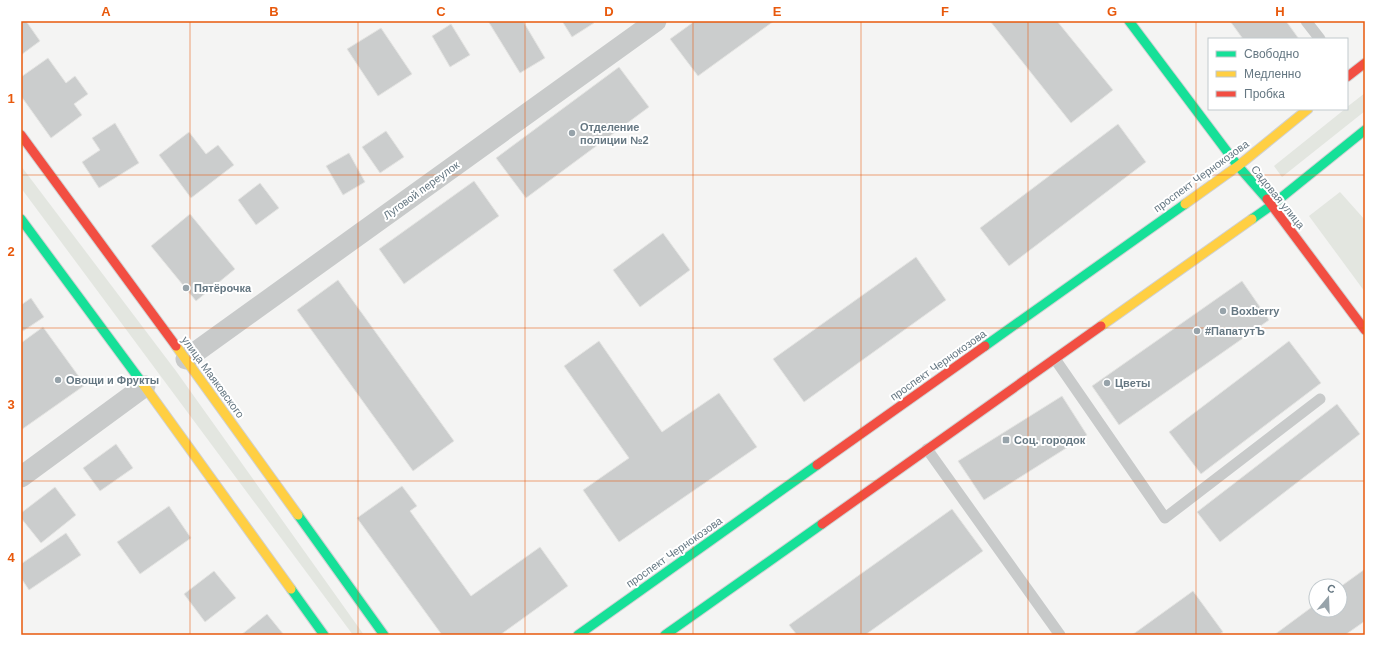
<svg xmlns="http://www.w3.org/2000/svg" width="1386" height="656" viewBox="0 0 1386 656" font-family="Arial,sans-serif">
	<rect width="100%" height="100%" fill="#f4f4f3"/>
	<g fill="#e3e6e0">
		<polygon points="1365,93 1365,111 1282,177 1274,166 1345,109 1347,109 1347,107"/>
		<polygon points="21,166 176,371 364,635 353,635 21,188"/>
		<polygon points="1340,192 1365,220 1365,292 1309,216"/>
	</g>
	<g fill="#cbcdcd" stroke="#e4e4e2">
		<polygon points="21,21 26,21 40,41 21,55"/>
		<polygon points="488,21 523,21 545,58 520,73"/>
		<polygon points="562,21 592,21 594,23 572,37"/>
		<polygon points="695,21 774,21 698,76 670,39"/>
		<polygon points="990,21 1057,21 1113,90 1071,123"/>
		<polygon points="1230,21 1286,21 1299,39 1243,39"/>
		<polygon points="451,24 470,55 450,67 432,36"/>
		<polygon points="381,28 412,74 378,96 347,49"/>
		<polygon points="48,58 66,83 75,76 88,94 74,104 82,115 51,138 21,96 21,77"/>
		<polygon points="619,67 649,107 526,198 496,158"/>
		<polygon points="115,123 139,163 99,188 82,162 100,150 92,138"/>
		<polygon points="1118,124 1146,162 1009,266 980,228"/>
		<polygon points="386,131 404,157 380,173 362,147"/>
		<polygon points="189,132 206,154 218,145 234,165 191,198 159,155"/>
		<polygon points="349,153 365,182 343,195 326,166"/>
		<polygon points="474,181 499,216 404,284 379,249"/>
		<polygon points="260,183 279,208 256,225 238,200"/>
		<polygon points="190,214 235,269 196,301 151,246"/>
		<polygon points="663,233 690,270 640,307 613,270"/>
		<polygon points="916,257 946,300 804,402 773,359"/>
		<polygon points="338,280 454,441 413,471 297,310"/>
		<polygon points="1242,281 1269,320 1119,425 1092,386"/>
		<polygon points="31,298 44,317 23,331 21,329 21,305"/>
		<polygon points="43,327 85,385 21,430 21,343"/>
		<polygon points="599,341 662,432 719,393 757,447 619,542 583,490 629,458 564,366"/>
		<polygon points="1289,341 1321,383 1201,474 1169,432"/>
		<polygon points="1062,396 1087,435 984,500 958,461"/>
		<polygon points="1337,404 1360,434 1220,542 1197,512"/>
		<polygon points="116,444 133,468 100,491 83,468"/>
		<polygon points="402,486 417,506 410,511 471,596 540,547 568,586 500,635 442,635 357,518"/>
		<polygon points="55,487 76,515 41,543 21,518 21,513"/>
		<polygon points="169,506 191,538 140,574 117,542"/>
		<polygon points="952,509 983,551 865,635 797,635 789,625"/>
		<polygon points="66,533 81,555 29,590 21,578 21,564"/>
		<polygon points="1365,569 1365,621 1345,635 1274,635 1316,604 1316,610 1340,610 1340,587"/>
		<polygon points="214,571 236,598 205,622 184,594"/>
		<polygon points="1193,591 1223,632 1218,635 1132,635"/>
		<polygon points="267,614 284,635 241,635"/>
	</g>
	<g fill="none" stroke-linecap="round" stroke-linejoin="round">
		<g stroke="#d0d1d2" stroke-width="11">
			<g id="fast">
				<polyline points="1129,21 1238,166 1267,199"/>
				<polyline points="21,219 143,384"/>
				<polyline points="1252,219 1272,205 1365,130"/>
				<polyline points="985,346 1185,204"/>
				<polyline points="298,515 384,635"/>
				<polyline points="291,589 324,635"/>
				<polyline points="578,635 817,465"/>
				<polyline points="665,635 822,524"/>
			</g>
		</g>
		<g stroke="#d0d1d2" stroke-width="11">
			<g id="slow">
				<polyline points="1185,204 1238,166 1308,109"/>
				<polyline points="1101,326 1252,219"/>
				<polyline points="176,346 298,515"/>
				<polyline points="143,384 291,589"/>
			</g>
		</g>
		<g stroke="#d0d1d2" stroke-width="11">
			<g id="jam">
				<polyline points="1347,77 1365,63"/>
				<polyline points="21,135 176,346"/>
				<polyline points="1267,199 1365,330"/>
				<polyline points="817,465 985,346"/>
				<polyline points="822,524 1101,326"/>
			</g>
		</g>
		<g stroke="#c8caca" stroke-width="11">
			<polyline points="1306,21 1320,39"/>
			<polyline points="1055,359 1165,518 1320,399"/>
			<polyline points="927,449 1060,635"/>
		</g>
		<g stroke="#c8caca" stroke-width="21">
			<polyline points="186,359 656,21"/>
			<polyline points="21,477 145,386"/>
		</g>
		<use href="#fast" stroke="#16e098" stroke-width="9"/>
		<use href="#slow" stroke="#ffcf43" stroke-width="9"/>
		<use href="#jam" stroke="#f24e42" stroke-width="9"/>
	</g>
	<path fill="none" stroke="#e8590c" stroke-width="1" stroke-opacity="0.55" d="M190,21V635M358,21V635M525,21V635M693,21V635M861,21V635M1028,21V635M1196,21V635M21,175H1365M21,328H1365M21,481H1365"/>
	<g fill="#97a3aa" stroke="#fff" stroke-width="1.5">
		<circle cx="572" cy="133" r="4"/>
		<circle cx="186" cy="288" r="4"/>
		<circle cx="1223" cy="311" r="4"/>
		<circle cx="1197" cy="331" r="4"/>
		<circle cx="58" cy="380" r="4"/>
		<circle cx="1107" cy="383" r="4"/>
		<rect x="1002" y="436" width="8" height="8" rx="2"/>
	</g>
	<g text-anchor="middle" stroke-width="4" stroke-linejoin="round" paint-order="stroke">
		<g font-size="11" font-weight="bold" fill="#657782" stroke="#fff" text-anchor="start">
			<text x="580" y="131">Отделение<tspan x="580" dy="13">полиции №2</tspan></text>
			<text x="194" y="292">Пятёрочка</text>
			<text x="1231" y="315">Boxberry</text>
			<text x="1205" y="335">#ПапатутЪ</text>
			<text x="66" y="384">Овощи и Фрукты</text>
			<text x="1115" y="387">Цветы</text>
			<text x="1014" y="444">Соц. городок</text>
		</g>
		<g font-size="11" fill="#657782" stroke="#fff">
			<text transform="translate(1201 176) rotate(-36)" y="4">проспект Чернокозова</text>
			<text transform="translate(421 190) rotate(-36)" y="4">Луговой переулок</text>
			<text transform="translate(1278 197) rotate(51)" y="4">Садовая улица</text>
			<text transform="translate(938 365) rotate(-35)" y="4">проспект Чернокозова</text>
			<text transform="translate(213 377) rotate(54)" y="4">улица Маяковского</text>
			<text transform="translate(674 552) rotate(-35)" y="4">проспект Чернокозова</text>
		</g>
	</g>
	<rect width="1386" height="656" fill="none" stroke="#ffffff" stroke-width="44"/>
	<rect x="1208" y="38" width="140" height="72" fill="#ffffff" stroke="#c1c9cd"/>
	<rect x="1216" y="51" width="20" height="6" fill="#16e098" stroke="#c1c9cd"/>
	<text x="1244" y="58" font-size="12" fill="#657782">Свободно</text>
	<rect x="1216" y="71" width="20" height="6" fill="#ffcf43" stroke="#c1c9cd"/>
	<text x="1244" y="78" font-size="12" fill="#657782">Медленно</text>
	<rect x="1216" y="91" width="20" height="6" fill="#f24e42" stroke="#c1c9cd"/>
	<text x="1244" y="98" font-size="12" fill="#657782">Пробка</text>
	<g transform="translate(1328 598) rotate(19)"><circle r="19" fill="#ffffff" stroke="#c1c9cd"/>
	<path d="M0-3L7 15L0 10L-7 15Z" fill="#97a3aa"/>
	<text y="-6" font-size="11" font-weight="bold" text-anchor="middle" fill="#657782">С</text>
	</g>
	<rect x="22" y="22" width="1342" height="612" fill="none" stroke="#e8590c" stroke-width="1.5"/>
	<g font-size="13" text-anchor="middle" font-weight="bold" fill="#e8590c">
		<text x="106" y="16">A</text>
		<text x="274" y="16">B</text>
		<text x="441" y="16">C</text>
		<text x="609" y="16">D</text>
		<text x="777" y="16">E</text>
		<text x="945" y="16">F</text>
		<text x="1112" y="16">G</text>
		<text x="1280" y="16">H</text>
		<text x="11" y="103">1</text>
		<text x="11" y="256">2</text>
		<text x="11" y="409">3</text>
		<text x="11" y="562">4</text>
	</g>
</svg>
